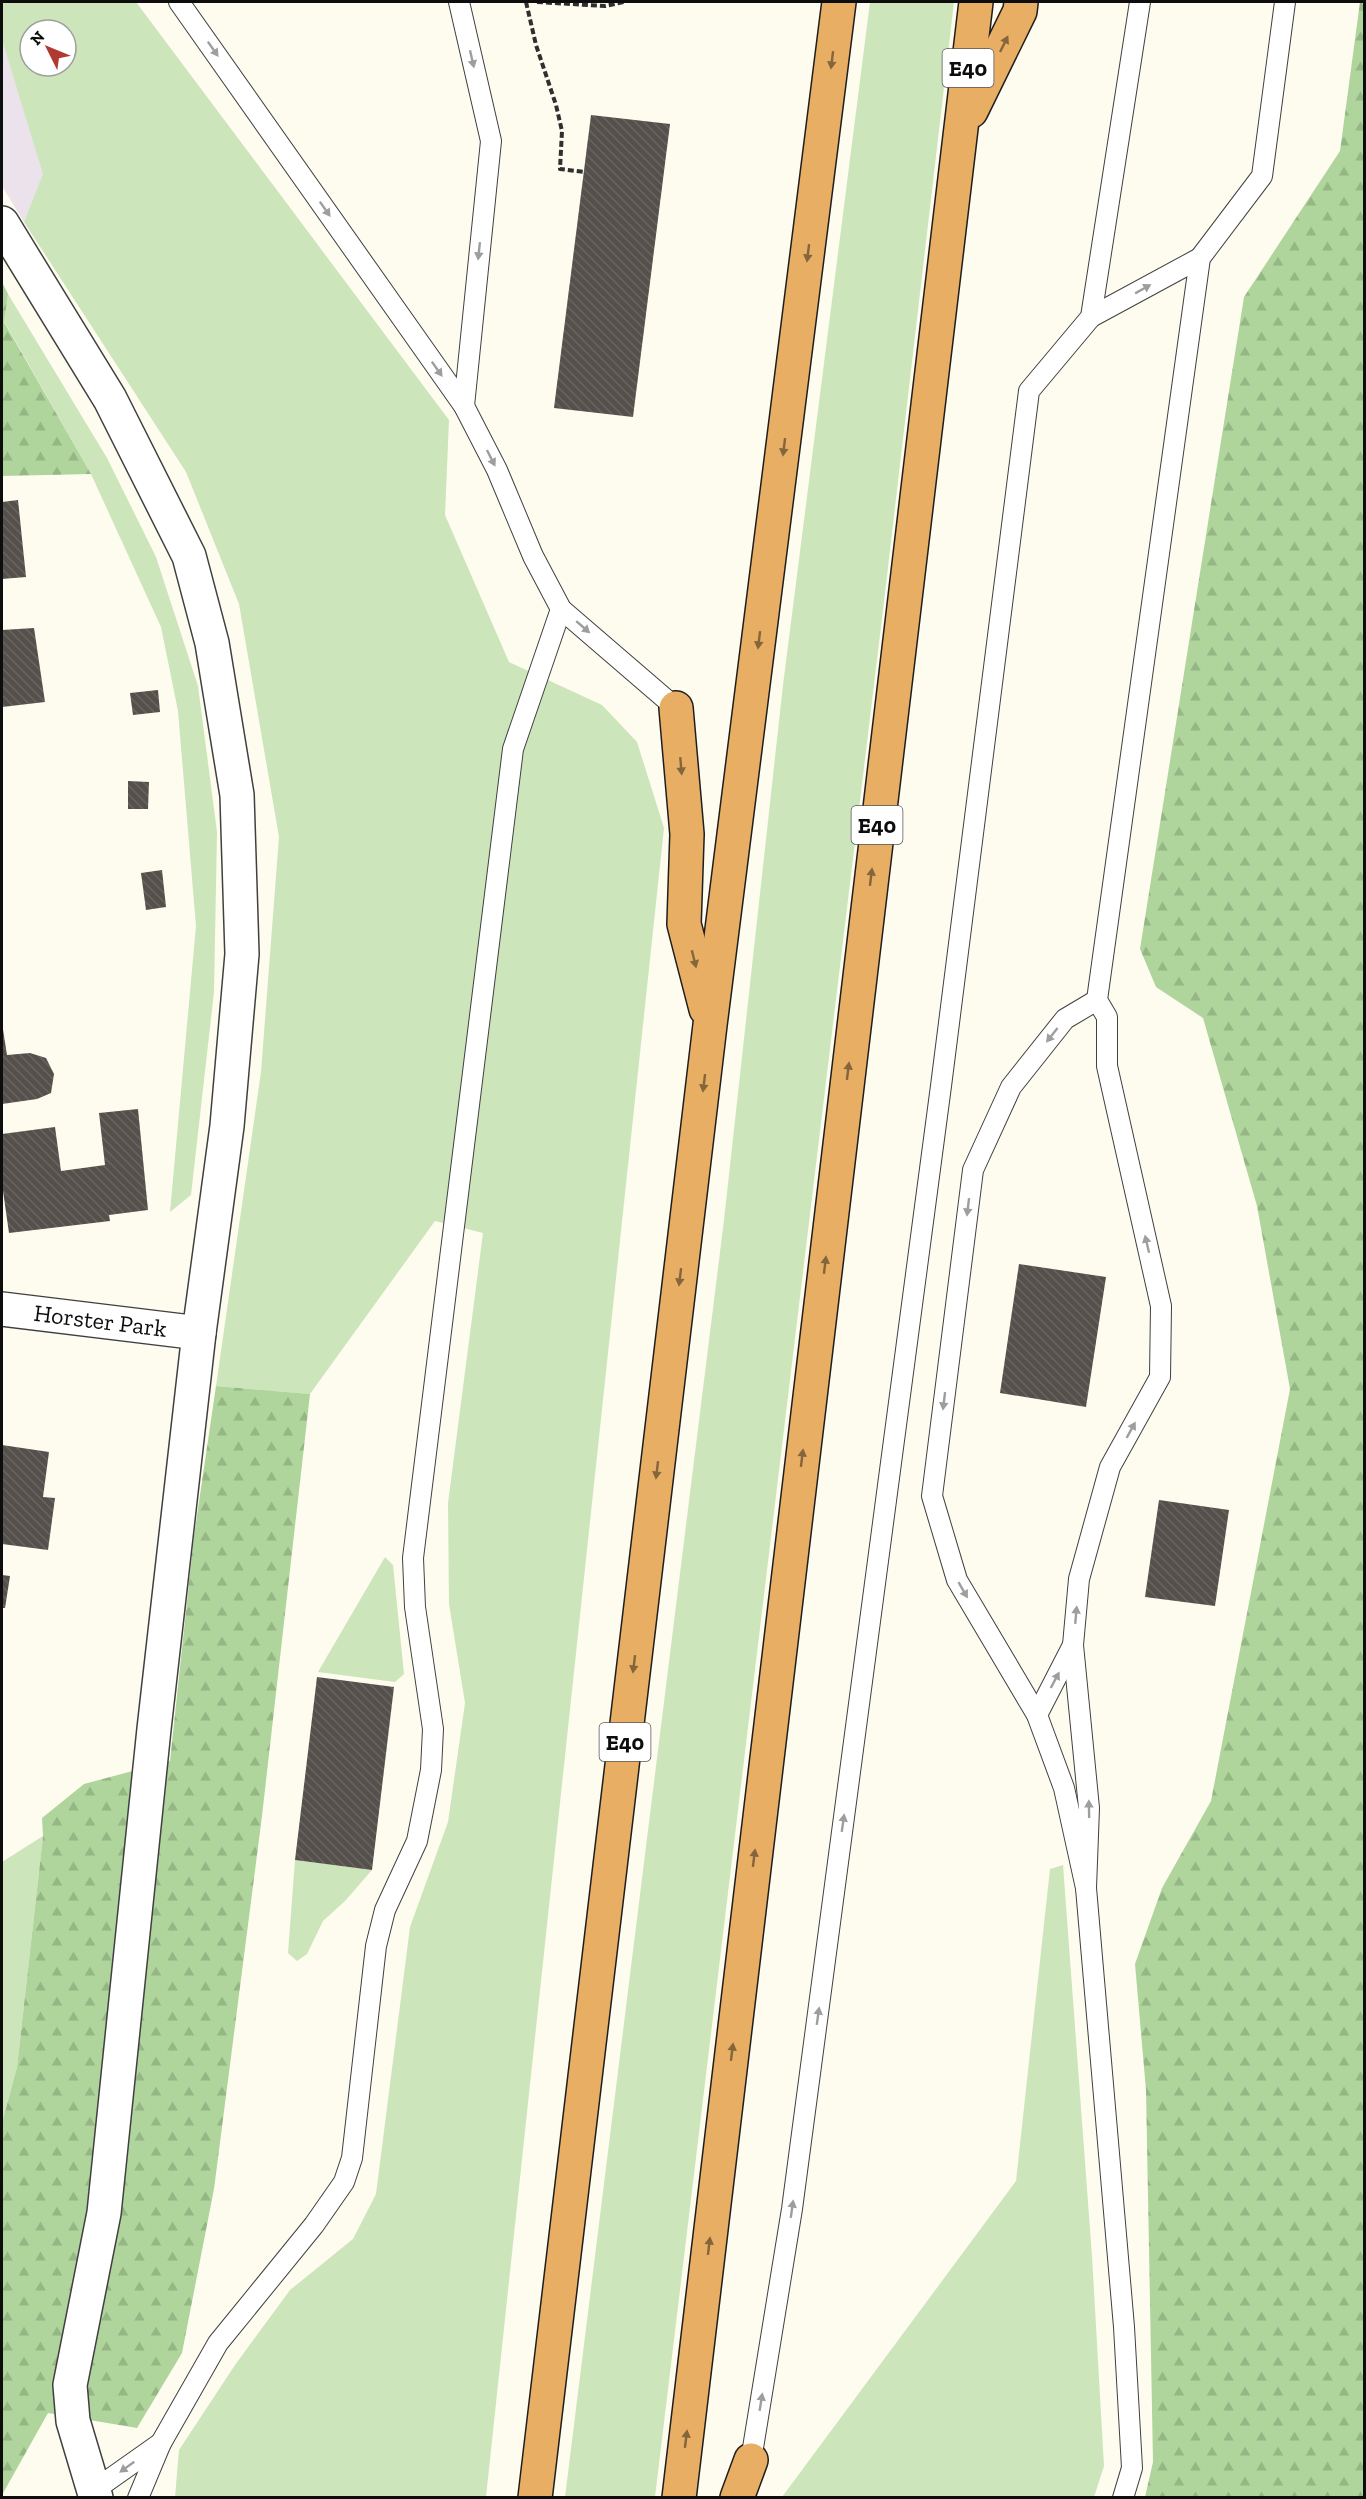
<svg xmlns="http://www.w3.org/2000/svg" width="1366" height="2499" viewBox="0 0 1366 2499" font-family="'Zilla Slab',serif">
	<defs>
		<pattern id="forest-firs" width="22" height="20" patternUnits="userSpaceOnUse" patternTransform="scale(1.5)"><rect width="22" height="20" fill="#afd59c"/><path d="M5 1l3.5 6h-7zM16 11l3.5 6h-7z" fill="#95b685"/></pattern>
		<pattern id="building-back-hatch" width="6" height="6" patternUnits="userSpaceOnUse" patternTransform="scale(1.5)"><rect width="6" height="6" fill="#55504b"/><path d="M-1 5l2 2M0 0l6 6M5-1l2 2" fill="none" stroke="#686460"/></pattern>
	</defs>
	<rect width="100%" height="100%" fill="#fefcef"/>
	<polygon fill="#ebe2eb" points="2,40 44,174 24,222 2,186"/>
	<g fill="#cde5bb" fill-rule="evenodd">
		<path d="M2,2H136L449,420L445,515L509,662L602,705L637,742L664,828L486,2497H175L179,2450L235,2365L290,2290L353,2239L376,2194L410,1927L448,1822L465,1703L449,1604L448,1503L483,1233L435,1221L310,1394L216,1386L261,1072L279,837L239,604L186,472L24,222L43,174L2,40ZM30,30H66V66H30Z"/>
		<polygon points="870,2 954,2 883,610 655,2497 565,2497 724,1220 783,685"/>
		<polygon points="8,294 107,458 156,557 198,686 217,832 214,992 191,1195 170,1212 196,926 178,711 161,627 91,474 4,321"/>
		<polygon points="385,1557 393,1565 404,1674 395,1682 318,1672"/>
		<polygon points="43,1836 17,2067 2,2123 2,1862"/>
		<polygon points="295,1860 372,1870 345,1901 323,1921 307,1954 297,1961 288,1953"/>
		<polygon points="1063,1865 1092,2256 1104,2466 1094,2497 782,2497 1016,2181 1050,1869"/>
	</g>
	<g fill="url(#forest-firs)">
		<polygon points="1360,2 1364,2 1364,2497 1145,2497 1153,2462 1146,2090 1135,1964 1162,1888 1211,1801 1290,1389 1257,1206 1203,1018 1156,987 1140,949 1244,297 1340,151"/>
		<polygon points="2,282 8,294 4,322 91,474 2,476"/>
		<polygon points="216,1386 310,1394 262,1816 214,2189 182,2353 137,2428 48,2413 2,2495 2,2123 17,2067 43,1836 42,1818 84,1784 170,1761 194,1536"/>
	</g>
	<g fill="url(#building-back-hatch)">
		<polygon points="591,115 670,124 633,417 554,408"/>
		<polygon points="18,500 26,577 2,579 2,502"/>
		<polygon points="34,628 45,702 2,707 2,630"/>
		<polygon points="158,690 160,712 133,715 130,693"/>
		<polygon points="128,781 149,782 148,809 128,809"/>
		<polygon points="162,870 166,907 146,910 141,873"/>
		<polygon points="2,1023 7,1055 30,1053 46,1058 54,1074 51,1093 37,1099 2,1104"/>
		<polygon points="138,1109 148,1210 109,1215 110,1221 9,1233 2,1184 2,1134 55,1127 61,1171 105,1165 99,1113"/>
		<polygon points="1019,1264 1106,1277 1086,1407 1000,1393"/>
		<polygon points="2,1445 49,1452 43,1497 55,1498 48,1550 2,1544"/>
		<polygon points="1159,1500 1229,1510 1215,1606 1145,1597"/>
		<polygon points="2,1575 10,1576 5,1608 2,1608"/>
		<polygon points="317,1677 394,1687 372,1870 295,1860"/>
	</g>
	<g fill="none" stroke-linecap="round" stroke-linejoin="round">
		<g stroke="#404040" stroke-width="22">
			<g id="lane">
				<polyline points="179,2 464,406 497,470 533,556 561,609 676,708"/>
				<polyline points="459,2 491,141 464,406"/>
				<polyline points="1091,317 1200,258"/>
				<polyline points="1097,1000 1065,1019 1011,1087 973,1170 932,1496 957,1580 1037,1715 1064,1788 1086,1888 1124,2327 1132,2468 1123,2498"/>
				<polyline points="1037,1715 1073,1645"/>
				<polyline points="1086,1888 1089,1808 1073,1645 1079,1579 1110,1467 1160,1377 1161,1306 1107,1066 1107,1017 1097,1000 1200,258 1262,176 1285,2"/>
				<polyline points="751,2460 792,2209 941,1086 1029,391 1091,317 1140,2"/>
				<polyline points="93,2491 161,2443"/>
				<polyline points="138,2498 161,2443 218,2343 314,2225 344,2182 352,2158 376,1946 385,1910 417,1841 431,1770 433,1729 415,1607 413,1558 513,749 561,609"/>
			</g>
		</g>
		<g stroke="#404040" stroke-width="36">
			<g id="street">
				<polyline points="2,223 110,399 189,556 212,643 237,795 242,954 227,1126 199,1333 154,1729 104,2213 70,2385 73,2421 96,2498"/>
				<path id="s1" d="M2,1309L199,1333"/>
			</g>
		</g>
		<g stroke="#1e1e1e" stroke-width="36">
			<g id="highway">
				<polyline points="971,111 1020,11 1021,2"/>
				<polyline points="676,708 687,834 684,924 706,1009"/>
				<polyline points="535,2498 710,1025 839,2"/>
				<polyline points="679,2498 976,2"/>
				<polyline points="737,2498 751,2460"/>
			</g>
		</g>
		<g stroke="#2f2f2f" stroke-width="4" stroke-dasharray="6 3" stroke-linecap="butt">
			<polyline points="526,2 536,45 556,105 562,131 560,169 584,172"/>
			<polyline points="537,2 605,6 624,2"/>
		</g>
		<use href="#lane" stroke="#fff" stroke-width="20"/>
		<use href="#street" stroke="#fff" stroke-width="33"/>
		<use href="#highway" stroke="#e8ae63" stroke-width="33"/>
	</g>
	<defs><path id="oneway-solid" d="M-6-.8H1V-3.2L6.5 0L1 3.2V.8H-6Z" transform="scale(1.5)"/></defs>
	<g fill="#85663c">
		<use href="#oneway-solid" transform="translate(1004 44) rotate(-64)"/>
		<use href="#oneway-solid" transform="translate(832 60) rotate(97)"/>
		<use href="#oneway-solid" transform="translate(808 253) rotate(97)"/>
		<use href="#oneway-solid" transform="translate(784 447) rotate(97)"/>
		<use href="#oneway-solid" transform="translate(759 640) rotate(97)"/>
		<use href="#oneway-solid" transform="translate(681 766) rotate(85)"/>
		<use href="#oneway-solid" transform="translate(871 877) rotate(-83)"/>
		<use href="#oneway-solid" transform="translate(694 959) rotate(76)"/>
		<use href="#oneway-solid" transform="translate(848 1071) rotate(-83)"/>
		<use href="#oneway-solid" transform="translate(704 1083) rotate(97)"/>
		<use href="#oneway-solid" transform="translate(825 1265) rotate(-83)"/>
		<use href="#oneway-solid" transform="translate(680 1277) rotate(97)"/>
		<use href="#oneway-solid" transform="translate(802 1458) rotate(-83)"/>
		<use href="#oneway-solid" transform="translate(657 1470) rotate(97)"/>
		<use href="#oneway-solid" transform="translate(634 1664) rotate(97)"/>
		<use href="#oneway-solid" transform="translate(754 1858) rotate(-83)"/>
		<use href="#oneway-solid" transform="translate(732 2052) rotate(-83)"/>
		<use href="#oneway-solid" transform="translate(709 2246) rotate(-83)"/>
		<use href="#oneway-solid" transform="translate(686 2439) rotate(-83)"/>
	</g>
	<g fill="#9e9e9e">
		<use href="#oneway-solid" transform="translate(213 49) rotate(55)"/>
		<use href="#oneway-solid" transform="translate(472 59) rotate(77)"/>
		<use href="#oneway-solid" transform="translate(325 209) rotate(55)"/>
		<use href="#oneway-solid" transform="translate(479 251) rotate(96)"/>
		<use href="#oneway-solid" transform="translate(1143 289) rotate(-29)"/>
		<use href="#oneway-solid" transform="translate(437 369) rotate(55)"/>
		<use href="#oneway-solid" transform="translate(491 458) rotate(63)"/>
		<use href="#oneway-solid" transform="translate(583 627) rotate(41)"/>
		<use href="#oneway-solid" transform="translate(1052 1035) rotate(128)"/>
		<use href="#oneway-solid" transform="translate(968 1207) rotate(97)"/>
		<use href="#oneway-solid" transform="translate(1147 1244) rotate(-103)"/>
		<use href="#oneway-solid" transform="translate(944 1401) rotate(97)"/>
		<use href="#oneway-solid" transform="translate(1131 1430) rotate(-61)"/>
		<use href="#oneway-solid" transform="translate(963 1590) rotate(60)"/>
		<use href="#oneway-solid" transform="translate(1076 1615) rotate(-85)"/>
		<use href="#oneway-solid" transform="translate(1055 1680) rotate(-62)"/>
		<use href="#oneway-solid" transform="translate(1089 1809) rotate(-91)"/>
		<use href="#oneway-solid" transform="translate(843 1823) rotate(-82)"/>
		<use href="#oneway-solid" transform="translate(818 2016) rotate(-82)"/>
		<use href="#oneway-solid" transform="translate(792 2209) rotate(-82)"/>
		<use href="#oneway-solid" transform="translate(761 2402) rotate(-81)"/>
		<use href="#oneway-solid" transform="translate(127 2467) rotate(144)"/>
	</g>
	<g text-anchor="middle" stroke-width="6" stroke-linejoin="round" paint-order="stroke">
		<g fill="#fff" stroke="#565656" stroke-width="1.5">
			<rect x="942.5" y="49" width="51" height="38" rx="4.5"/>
			<rect x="851.5" y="806" width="51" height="38" rx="4.5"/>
			<rect x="599.5" y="1723" width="51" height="38" rx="4.5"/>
		</g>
		<g font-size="22" font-weight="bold" fill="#0d0d0d">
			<text x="968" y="76">E40</text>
			<text x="877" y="833">E40</text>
			<text x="625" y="1750">E40</text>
		</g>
		<g font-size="24" fill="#0d0d0d" stroke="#fff">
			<text dy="8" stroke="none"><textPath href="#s1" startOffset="99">Horster Park</textPath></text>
		</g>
	</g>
	<rect width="1366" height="2499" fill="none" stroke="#0d0d0d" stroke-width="6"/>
	<g transform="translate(48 48) rotate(313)"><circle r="28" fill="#ffffff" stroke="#9e9e9e" stroke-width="1.5"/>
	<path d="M0-4.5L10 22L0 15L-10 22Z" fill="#b13931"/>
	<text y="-9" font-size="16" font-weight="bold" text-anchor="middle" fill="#0d0d0d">N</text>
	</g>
</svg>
